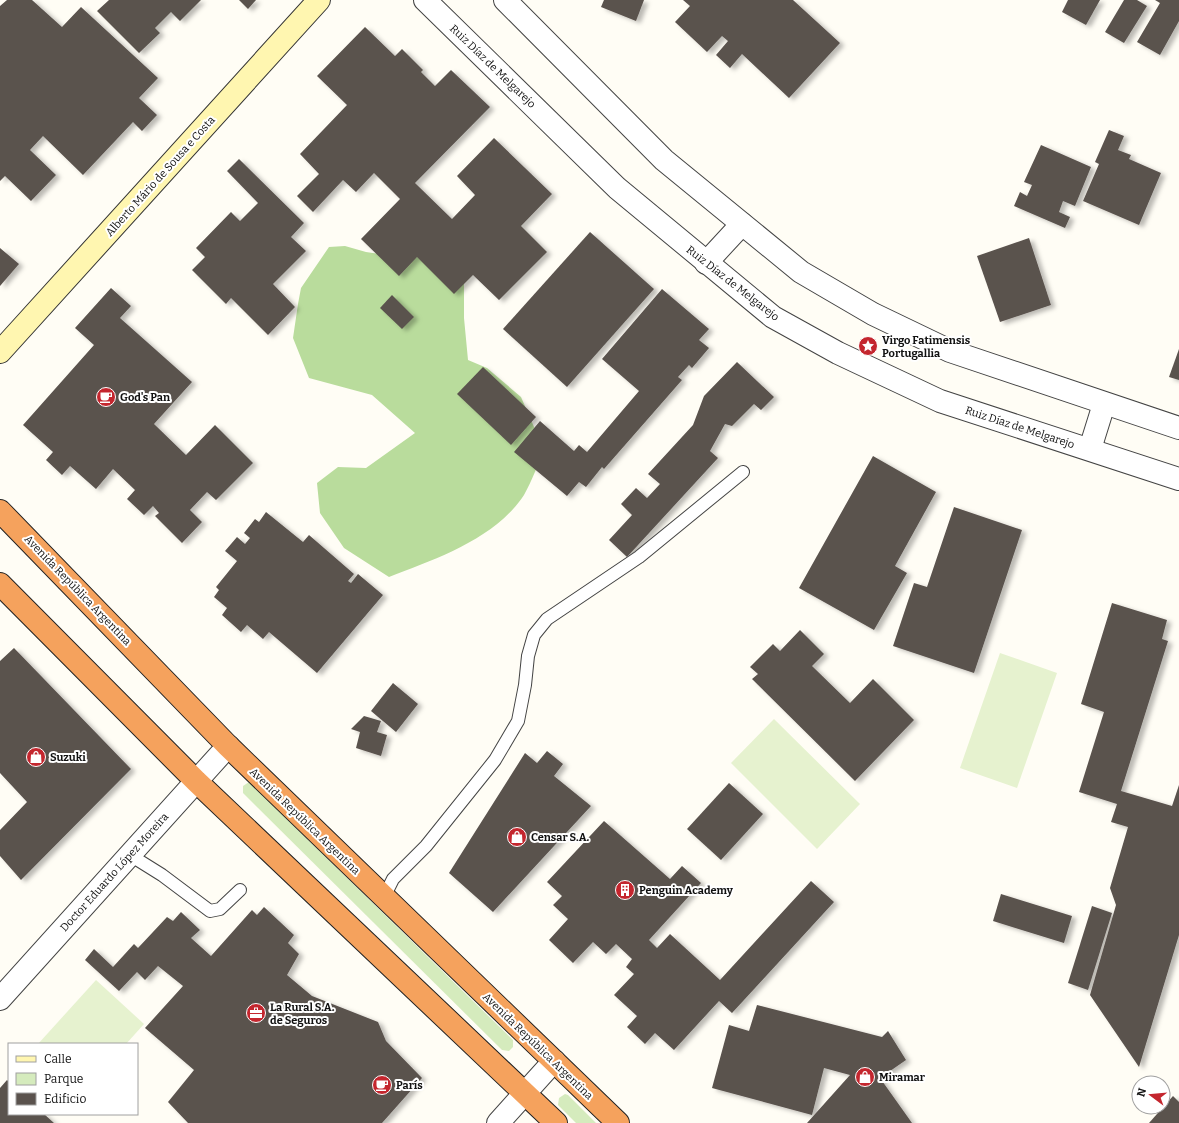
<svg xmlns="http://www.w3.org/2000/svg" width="1179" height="1123" viewBox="0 0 1179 1123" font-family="Bitter,serif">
	<defs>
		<filter id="shadow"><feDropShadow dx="4.5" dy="2.5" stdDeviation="2" flood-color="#0004"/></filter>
	</defs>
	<rect width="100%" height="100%" fill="#fffdf5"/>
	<g fill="#d5ebbd">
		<polygon points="249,782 513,1040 513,1047 509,1051 502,1050 243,793 243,786"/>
		<polygon points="565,1094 568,1095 596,1123 576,1123 558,1105 559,1098"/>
	</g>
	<path fill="#b9dc9c" d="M345,246L366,252L400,257L431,253L464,271V318L468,360L487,368L521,397L544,450C538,464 532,481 524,495C495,539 436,559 389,577L344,548L320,513L317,483L338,467L366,468L415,433L372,395L309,378L293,338L298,304L301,288L329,247Z"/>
	<g fill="#e6f2cf">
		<polygon points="1000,653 1057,673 1017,788 960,768"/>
		<polygon points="774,719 860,804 817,849 731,763"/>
		<polygon points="96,980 144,1024 126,1044 38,1044"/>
	</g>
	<g fill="#5a524d" filter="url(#shadow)">
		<polygon points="7,0 32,0 62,27 81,7 158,78 139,98 157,115 142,131 133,122 83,175 43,136 30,150 56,175 31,201 5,176 0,181 0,6"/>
		<polygon points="109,0 201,0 180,21 171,12 155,28 160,33 139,53 97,11"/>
		<polygon points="239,0 256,0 248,9"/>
		<polygon points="604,0 644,0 636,21 601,7"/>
		<polygon points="683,0 793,0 840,43 789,98 742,54 730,68 716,55 728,41 722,36 707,52 675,22 690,6"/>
		<polygon points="1068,0 1100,0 1086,25 1062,12"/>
		<polygon points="1124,0 1137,0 1147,6 1124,43 1105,32"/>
		<polygon points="1155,0 1179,0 1179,21 1160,55 1137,42 1160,3"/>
		<polygon points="365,27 395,56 402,49 423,70 421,72 435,86 451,70 490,107 415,183 452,219 475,195 457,176 494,138 552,194 521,226 547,252 499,300 473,275 454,294 417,257 399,276 361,239 400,199 374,173 356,192 343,180 313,212 297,196 319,174 300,154 347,105 317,76"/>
		<polygon points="1109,130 1124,136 1118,150 1131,155 1129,159 1161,173 1139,225 1083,201 1099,164 1095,162"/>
		<polygon points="1041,145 1091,167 1075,206 1063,201 1059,212 1070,217 1065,228 1014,206 1020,192 1027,196 1032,185 1024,182"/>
		<polygon points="239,159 304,223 291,237 306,251 273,284 295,307 268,335 231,298 226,304 192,270 205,257 196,248 231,212 240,221 258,203 227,171"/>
		<polygon points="590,232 654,289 567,387 503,329"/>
		<polygon points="1029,238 1051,305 1000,322 977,256"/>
		<polygon points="0,248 19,264 0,286"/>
		<polygon points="111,288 131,306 120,318 192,382 154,424 186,455 215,425 253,463 216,500 207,492 190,510 202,522 182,543 155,516 159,513 153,506 144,515 127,499 135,490 113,469 96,489 70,466 62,475 46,460 53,452 23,425 94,345 75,328"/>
		<polygon points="662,289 709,329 699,340 709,348 692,368 689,365 678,377 682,380 604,469 602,467 586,487 579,482 567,496 514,452 540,421 574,451 579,445 587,452 639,391 602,359"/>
		<polygon points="392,295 414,317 402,329 380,308"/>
		<polygon points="1179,349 1179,380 1169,377"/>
		<polygon points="737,362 774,397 761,410 754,404 732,426 725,424 710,451 718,458 627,557 609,540 632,515 621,504 636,488 647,498 660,484 648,474 693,425 704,396"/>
		<polygon points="483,367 536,417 511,445 457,394"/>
		<polygon points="873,456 936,492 895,566 907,573 874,630 799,588"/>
		<polygon points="954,507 1022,530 974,673 893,646 914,583 927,587"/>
		<polygon points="266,512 303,542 309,535 354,574 348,581 351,583 358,574 383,595 317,673 269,632 263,639 247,625 241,632 222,615 227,608 214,597 219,590 216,587 237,561 225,551 237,537 245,544 250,538 244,533 255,519 259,522"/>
		<polygon points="1112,603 1167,620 1162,639 1168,641 1121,791 1172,806 1179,785 1179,935 1139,1067 1090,995 1116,905 1110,888 1128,827 1111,822 1117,804 1079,792 1104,712 1081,704"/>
		<polygon points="800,630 824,654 812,666 850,703 873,679 914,720 855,781 752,679 758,674 750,667 773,644 780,651"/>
		<polygon points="14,648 131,769 21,880 0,856 0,830 27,802 0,773 0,661"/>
		<polygon points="393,683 418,704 396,732 371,711"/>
		<polygon points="364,716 381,721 377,732 387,735 381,756 356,748 360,732 351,729"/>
		<polygon points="547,751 563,764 554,776 591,806 493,912 449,873 525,753 537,763"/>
		<polygon points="729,783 763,814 721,860 687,829"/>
		<polygon points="604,821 670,879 682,866 701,883 649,940 657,948 670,934 720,980 811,881 834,902 732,1013 719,1001 674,1050 655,1033 645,1044 627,1027 637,1016 614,995 634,974 626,967 632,959 616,944 606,954 593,942 573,963 549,940 568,919 553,905 562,896 547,882"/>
		<polygon points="1001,894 1072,916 1064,943 993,921"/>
		<polygon points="1092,906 1112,913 1088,990 1068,983"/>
		<polygon points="264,907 294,935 288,943 299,954 287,975 312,996 378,1022 386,1041 422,1078 382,1123 188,1123 168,1102 194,1070 145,1028 183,986 158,966 145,980 137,972 119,991 85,960 94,949 113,967 134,944 138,948 167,917 173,921 181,912 200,930 191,938 211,956 252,910 257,915"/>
		<polygon points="757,1005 882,1037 888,1031 906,1060 880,1078 912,1123 807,1123 850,1075 824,1068 812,1115 712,1088 729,1025 749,1031"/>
		<polygon points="7,1080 9,1082 9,1114 44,1114 54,1123 0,1123 0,1088"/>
		<polygon points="1173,1096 1179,1102 1179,1123 1149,1123"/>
	</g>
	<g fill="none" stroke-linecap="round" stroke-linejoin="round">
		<g stroke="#444" stroke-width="14">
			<g id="lane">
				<polyline points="130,855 162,875 210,911 220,909 240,890"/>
				<polyline points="384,897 393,879 426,846 495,760 518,721 525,685 528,656 534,635 547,619 639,557 743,472"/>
			</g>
		</g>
		<g stroke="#444" stroke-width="24">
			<g id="street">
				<polyline points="425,0 617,188 773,317 838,353 940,401 1179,479"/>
				<polyline points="505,0 664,160 801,272 873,314 950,351 1179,428"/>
				<polyline points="706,263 742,224"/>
				<polyline points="1090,449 1104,404"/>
				<polyline points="0,999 228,746"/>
				<polyline points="498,1123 554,1061"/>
			</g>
		</g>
		<g stroke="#333" stroke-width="24">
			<polyline id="secondary" points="0,352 319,0"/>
		</g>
		<g stroke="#222" stroke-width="24">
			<g id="highway">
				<polyline points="0,511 228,746 618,1123"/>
				<polyline points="0,584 196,781 556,1123"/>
			</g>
		</g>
		<use href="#lane" stroke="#fff" stroke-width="12"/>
		<use href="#street" stroke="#fff" stroke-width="22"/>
		<use href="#secondary" stroke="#fff6b0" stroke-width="22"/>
		<use href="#highway" stroke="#f5a25d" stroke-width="22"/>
	</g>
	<defs>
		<g id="sight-disc" transform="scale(1)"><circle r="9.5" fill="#c4262e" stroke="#fff"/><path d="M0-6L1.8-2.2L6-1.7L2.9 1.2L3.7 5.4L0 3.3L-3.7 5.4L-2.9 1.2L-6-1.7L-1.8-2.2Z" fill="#fff"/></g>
		<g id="cafe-disc" transform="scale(1)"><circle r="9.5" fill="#c4262e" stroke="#fff"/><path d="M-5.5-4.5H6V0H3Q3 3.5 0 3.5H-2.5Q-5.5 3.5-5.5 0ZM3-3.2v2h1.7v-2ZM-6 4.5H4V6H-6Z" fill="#fff"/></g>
		<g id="shop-disc" transform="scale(1)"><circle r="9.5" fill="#c4262e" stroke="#fff"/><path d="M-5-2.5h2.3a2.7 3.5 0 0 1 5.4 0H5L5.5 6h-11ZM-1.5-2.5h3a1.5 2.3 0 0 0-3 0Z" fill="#fff"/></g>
		<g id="building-disc" transform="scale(1)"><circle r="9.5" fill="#c4262e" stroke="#fff"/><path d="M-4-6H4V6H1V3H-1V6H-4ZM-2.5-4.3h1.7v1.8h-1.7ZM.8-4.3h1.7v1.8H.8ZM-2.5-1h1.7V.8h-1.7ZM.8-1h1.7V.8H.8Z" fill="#fff"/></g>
		<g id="office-disc" transform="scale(1)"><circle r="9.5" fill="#c4262e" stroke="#fff"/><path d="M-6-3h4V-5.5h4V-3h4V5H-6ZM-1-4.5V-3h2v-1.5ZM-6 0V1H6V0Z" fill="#fff"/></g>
	</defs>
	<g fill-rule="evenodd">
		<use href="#sight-disc" x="868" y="346"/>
		<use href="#cafe-disc" x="106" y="397"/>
		<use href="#shop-disc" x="36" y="757"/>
		<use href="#shop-disc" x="517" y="837"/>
		<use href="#building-disc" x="625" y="890"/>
		<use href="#office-disc" x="256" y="1013"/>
		<use href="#shop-disc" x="865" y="1077"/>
		<use href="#cafe-disc" x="382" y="1085"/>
	</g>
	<g text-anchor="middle" stroke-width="4" stroke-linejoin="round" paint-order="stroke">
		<g font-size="11" fill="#111" stroke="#fff">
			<text transform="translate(493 66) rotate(44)" y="4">Ruiz Díaz de Melgarejo</text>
			<text transform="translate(160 176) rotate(-48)" y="4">Alberto Mário de Sousa e Costa</text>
			<text transform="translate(733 283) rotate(38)" y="4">Ruiz Díaz de Melgarejo</text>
			<text transform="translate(1020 427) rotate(18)" y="4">Ruiz Díaz de Melgarejo</text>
			<text transform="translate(78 590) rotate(46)" y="4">Avenida República Argentina</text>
			<text transform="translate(305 821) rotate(44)" y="4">Avenida República Argentina</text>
			<text transform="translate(114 872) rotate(-48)" y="4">Doctor Eduardo López Moreira</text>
			<text transform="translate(538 1046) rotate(44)" y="4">Avenida República Argentina</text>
		</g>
		<g font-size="11" font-weight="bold" fill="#111" stroke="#fff" text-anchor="start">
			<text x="882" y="344">Virgo Fatimensis<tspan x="882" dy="13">Portugallia</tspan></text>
			<text x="120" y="401">God's Pan</text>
			<text x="50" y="761">Suzuki</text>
			<text x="531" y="841">Censar S.A.</text>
			<text x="639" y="894">Penguin Academy</text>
			<text x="270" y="1011">La Rural S.A.<tspan x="270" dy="13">de Seguros</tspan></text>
			<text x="879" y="1081">Miramar</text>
			<text x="396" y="1089">París</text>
		</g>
	</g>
	<rect x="8" y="1043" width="130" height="72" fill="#ffffff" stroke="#a0a0a0"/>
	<rect x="16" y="1056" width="20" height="6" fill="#fff6b0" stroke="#a0a0a0"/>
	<text x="44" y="1063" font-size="12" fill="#111111">Calle</text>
	<rect x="16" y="1073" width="20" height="12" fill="#d5ebbd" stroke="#a0a0a0"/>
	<text x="44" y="1083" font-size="12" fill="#111111">Parque</text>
	<rect x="16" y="1093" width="20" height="12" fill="#5a524d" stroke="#a0a0a0"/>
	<text x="44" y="1103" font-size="12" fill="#111111">Edificio</text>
	<g transform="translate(1151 1095) rotate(286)"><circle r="19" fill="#ffffff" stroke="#a0a0a0"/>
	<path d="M0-3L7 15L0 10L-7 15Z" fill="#c4262e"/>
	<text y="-6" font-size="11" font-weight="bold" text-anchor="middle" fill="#111111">N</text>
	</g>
</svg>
